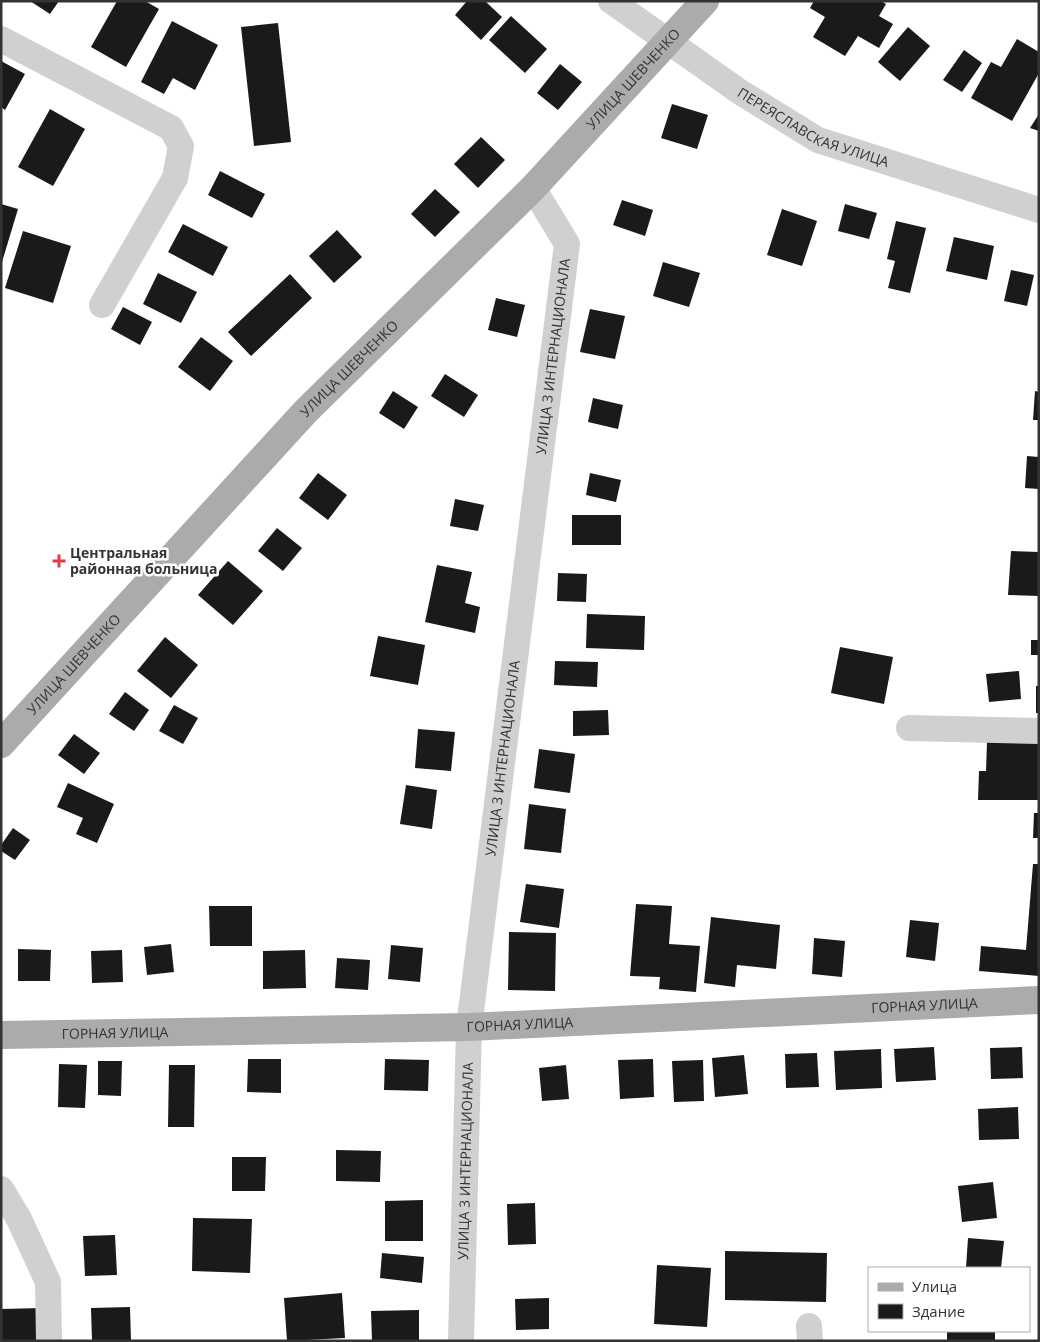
<svg xmlns="http://www.w3.org/2000/svg" width="1040" height="1342" viewBox="0 0 1040 1342" font-family="'Open Sans',sans-serif">
	<rect width="100%" height="100%" fill="#fff"/>
	<g fill="#1a1a1a">
		<polygon points="30,1 59,1 50,14"/>
		<polygon points="117,1 145,1 159,9 126,67 91,47"/>
		<polygon points="467,1 485,1 502,17 481,40 455,15"/>
		<polygon points="814,1 881,1 886,4 879,16 893,24 879,48 858,36 845,56 813,37 825,17 810,8"/>
		<polygon points="511,16 547,49 525,73 489,40"/>
		<polygon points="172,21 218,45 195,90 173,78 164,94 141,82"/>
		<polygon points="278,23 291,142 254,146 241,27"/>
		<polygon points="908,27 930,46 900,81 878,62"/>
		<polygon points="1017,39 1039,52 1039,73 1012,121 971,98 991,62 1001,67"/>
		<polygon points="964,50 982,63 962,92 943,80"/>
		<polygon points="1,61 25,74 5,110 1,107"/>
		<polygon points="560,64 582,82 558,110 537,93"/>
		<polygon points="672,104 708,115 697,149 661,138"/>
		<polygon points="50,109 85,129 53,186 18,167"/>
		<polygon points="1039,114 1039,131 1030,128"/>
		<polygon points="481,137 505,160 478,188 454,164"/>
		<polygon points="220,171 265,194 252,218 208,195"/>
		<polygon points="435,189 460,212 435,237 411,214"/>
		<polygon points="622,200 653,210 645,236 613,225"/>
		<polygon points="1,204 18,209 2,262 1,262"/>
		<polygon points="845,204 877,213 869,239 838,231"/>
		<polygon points="782,209 817,221 802,266 767,255"/>
		<polygon points="896,221 926,228 910,293 888,288 895,261 887,259"/>
		<polygon points="183,224 228,247 213,276 168,252"/>
		<polygon points="337,230 362,257 334,283 309,256"/>
		<polygon points="23,231 71,246 53,303 5,288"/>
		<polygon points="954,237 994,246 987,280 946,271"/>
		<polygon points="663,262 700,273 689,307 653,296"/>
		<polygon points="1011,270 1034,275 1027,306 1004,301"/>
		<polygon points="158,273 197,292 181,323 143,304"/>
		<polygon points="290,274 312,298 251,356 228,332"/>
		<polygon points="496,298 525,305 517,337 488,330"/>
		<polygon points="123,307 152,322 140,345 111,329"/>
		<polygon points="590,309 625,316 615,359 580,352"/>
		<polygon points="201,337 233,361 210,391 178,367"/>
		<polygon points="445,374 478,395 464,417 431,396"/>
		<polygon points="393,391 418,407 404,429 379,413"/>
		<polygon points="1035,391 1039,392 1039,420 1033,420"/>
		<polygon points="593,398 623,405 618,429 588,422"/>
		<polygon points="1027,456 1039,457 1039,489 1025,488"/>
		<polygon points="318,473 347,495 328,520 299,498"/>
		<polygon points="590,473 621,480 616,502 586,495"/>
		<polygon points="455,499 484,505 478,531 450,526"/>
		<rect x="572" y="515" width="49" height="30"/>
		<polygon points="277,528 302,548 283,571 258,551"/>
		<polygon points="1011,551 1039,552 1039,596 1008,595"/>
		<polygon points="228,561 263,591 233,625 198,595"/>
		<polygon points="437,565 472,572 465,603 480,607 475,633 425,622"/>
		<polygon points="558,573 587,574 586,602 557,601"/>
		<polygon points="587,614 645,616 644,650 586,648"/>
		<polygon points="378,636 425,645 418,685 370,676"/>
		<polygon points="165,637 198,665 171,698 137,671"/>
		<rect x="1031" y="640" width="8" height="15"/>
		<polygon points="840,647 893,657 884,704 831,693"/>
		<polygon points="555,661 598,662 597,687 554,685"/>
		<polygon points="1019,671 1021,699 989,702 986,674"/>
		<rect x="1036" y="686" width="3" height="27"/>
		<polygon points="125,692 149,710 134,731 109,714"/>
		<polygon points="174,705 198,718 183,744 159,731"/>
		<polygon points="608,710 609,735 573,736 573,711"/>
		<polygon points="418,729 455,732 451,771 415,768"/>
		<polygon points="74,734 100,753 84,774 58,755"/>
		<polygon points="987,742 1039,743 1039,800 978,800 979,771 986,771"/>
		<polygon points="539,749 575,754 570,793 534,788"/>
		<polygon points="68,783 114,804 97,843 76,834 83,818 57,807"/>
		<polygon points="406,785 437,790 432,829 400,824"/>
		<polygon points="529,804 566,809 561,853 524,849"/>
		<polygon points="1034,813 1039,813 1039,838 1033,838"/>
		<polygon points="13,828 30,840 15,860 1,851 1,845"/>
		<polygon points="1033,864 1039,864 1039,976 979,971 981,946 1026,950"/>
		<polygon points="526,884 564,889 559,928 520,922"/>
		<polygon points="636,904 672,906 669,944 700,946 696,992 659,989 660,977 630,976"/>
		<polygon points="209,906 252,906 252,946 210,946"/>
		<polygon points="711,917 780,925 776,969 737,965 735,987 704,983"/>
		<polygon points="910,920 939,923 935,961 906,957"/>
		<polygon points="509,932 556,933 555,991 508,990"/>
		<polygon points="814,938 845,941 842,977 812,974"/>
		<polygon points="171,944 174,972 147,975 144,947"/>
		<polygon points="391,945 423,948 420,982 388,979"/>
		<polygon points="18,949 51,950 50,981 18,981"/>
		<polygon points="122,950 123,982 92,983 91,951"/>
		<polygon points="305,950 306,988 263,989 263,951"/>
		<polygon points="337,958 370,960 368,990 335,988"/>
		<polygon points="934,1047 936,1080 896,1082 894,1049"/>
		<polygon points="1022,1047 1023,1078 991,1079 990,1048"/>
		<polygon points="881,1049 882,1088 836,1090 834,1051"/>
		<polygon points="817,1053 819,1087 786,1088 785,1054"/>
		<polygon points="744,1055 748,1094 715,1097 712,1058"/>
		<polygon points="248,1059 281,1059 281,1093 247,1092"/>
		<polygon points="385,1059 429,1060 428,1091 384,1090"/>
		<polygon points="653,1059 654,1097 620,1099 618,1060"/>
		<polygon points="703,1060 704,1101 674,1102 672,1061"/>
		<polygon points="98,1061 122,1061 121,1096 98,1095"/>
		<polygon points="59,1064 87,1065 85,1108 58,1107"/>
		<polygon points="169,1065 195,1065 194,1127 168,1127"/>
		<polygon points="566,1065 569,1099 542,1101 539,1068"/>
		<polygon points="1018,1107 1019,1139 979,1140 978,1109"/>
		<polygon points="336,1150 381,1151 380,1182 336,1181"/>
		<polygon points="232,1157 266,1157 265,1191 232,1191"/>
		<polygon points="993,1182 997,1218 962,1222 958,1186"/>
		<polygon points="423,1200 423,1241 385,1241 385,1201"/>
		<polygon points="535,1203 536,1244 508,1245 507,1204"/>
		<polygon points="193,1218 252,1219 250,1273 192,1271"/>
		<polygon points="115,1235 117,1275 85,1276 83,1236"/>
		<polygon points="968,1238 1004,1241 1001,1268 966,1268"/>
		<polygon points="725,1251 827,1253 826,1302 725,1300"/>
		<polygon points="382,1253 424,1257 422,1283 380,1278"/>
		<polygon points="657,1265 711,1268 707,1327 654,1324"/>
		<polygon points="342,1293 345,1338 287,1341 284,1298"/>
		<polygon points="549,1298 549,1329 516,1330 515,1299"/>
		<polygon points="130,1307 131,1341 92,1341 91,1308"/>
		<polygon points="42,1308 40,1341 1,1341 1,1309"/>
		<polygon points="419,1310 419,1340 372,1341 371,1311"/>
		<rect x="947" y="1331" width="48" height="10"/>
	</g>
	<g fill="none" stroke-linecap="round" stroke-linejoin="round">
		<g stroke="#d0d0d0" stroke-width="26">
			<path id="s1" d="M611,1L740,92L818,140L1039,210"/>
			<polyline points="1,39 171,128 181,146 175,178 102,305"/>
			<polyline points="909,728 1039,731"/>
			<polyline points="1,1189 19,1219 48,1282 49,1341"/>
			<polyline points="809,1326 810,1341"/>
			<path id="s2" d="M461,1341L469,1027L567,244L533,188"/>
		</g>
		<g stroke="#ababab" stroke-width="28">
			<path id="s3" d="M1,744L306,411L533,188L705,1"/>
			<path id="s4" d="M1,1035L469,1027L1039,1000"/>
		</g>
	</g>
	<path fill="#e63946" stroke="#fff" stroke-width="2" d="M56.5 553.5h5v5h5v5h-5v5h-5v-5h-5v-5h5z"/>
	<g text-anchor="middle" stroke-width="5" stroke-linejoin="round" paint-order="stroke">
		<g font-size="14" fill="#333" stroke="#fff">
			<text dy="5" stroke="none"><textPath href="#s3" startOffset="918">УЛИЦА ШЕВЧЕНКО</textPath></text>
			<text dy="5" stroke="none"><textPath href="#s1" startOffset="240">ПЕРЕЯСЛАВСКАЯ УЛИЦА</textPath></text>
			<text dy="5" stroke="none"><textPath href="#s2" startOffset="990">УЛИЦА 3 ИНТЕРНАЦИОНАЛА</textPath></text>
			<text dy="5" stroke="none"><textPath href="#s3" startOffset="512">УЛИЦА ШЕВЧЕНКО</textPath></text>
			<text dy="5" stroke="none"><textPath href="#s3" startOffset="108">УЛИЦА ШЕВЧЕНКО</textPath></text>
			<text dy="5" stroke="none"><textPath href="#s2" startOffset="585">УЛИЦА 3 ИНТЕРНАЦИОНАЛА</textPath></text>
			<text dy="5" stroke="none"><textPath href="#s4" startOffset="924">ГОРНАЯ УЛИЦА</textPath></text>
			<text dy="5" stroke="none"><textPath href="#s4" startOffset="519">ГОРНАЯ УЛИЦА</textPath></text>
			<text dy="5" stroke="none"><textPath href="#s4" startOffset="114">ГОРНАЯ УЛИЦА</textPath></text>
			<text dy="5" stroke="none"><textPath href="#s2" startOffset="180">УЛИЦА 3 ИНТЕРНАЦИОНАЛА</textPath></text>
		</g>
		<g font-size="14" font-weight="bold" fill="#333" stroke="#fff" text-anchor="start">
			<text x="70" y="558">Центральная<tspan x="70" dy="16">районная больница</tspan></text>
		</g>
	</g>
	<rect width="1040" height="1342" fill="none" stroke="#333333" stroke-width="5"/>
	<rect x="868" y="1267" width="162" height="65" fill="#ffffff" stroke="#adadad"/>
	<rect x="878" y="1283" width="25" height="8" fill="#ababab" stroke="#adadad"/>
	<text x="912" y="1292" font-size="15" fill="#333333">Улица</text>
	<rect x="878" y="1304" width="25" height="15" fill="#1a1a1a" stroke="#adadad"/>
	<text x="912" y="1317" font-size="15" fill="#333333">Здание</text>
</svg>
